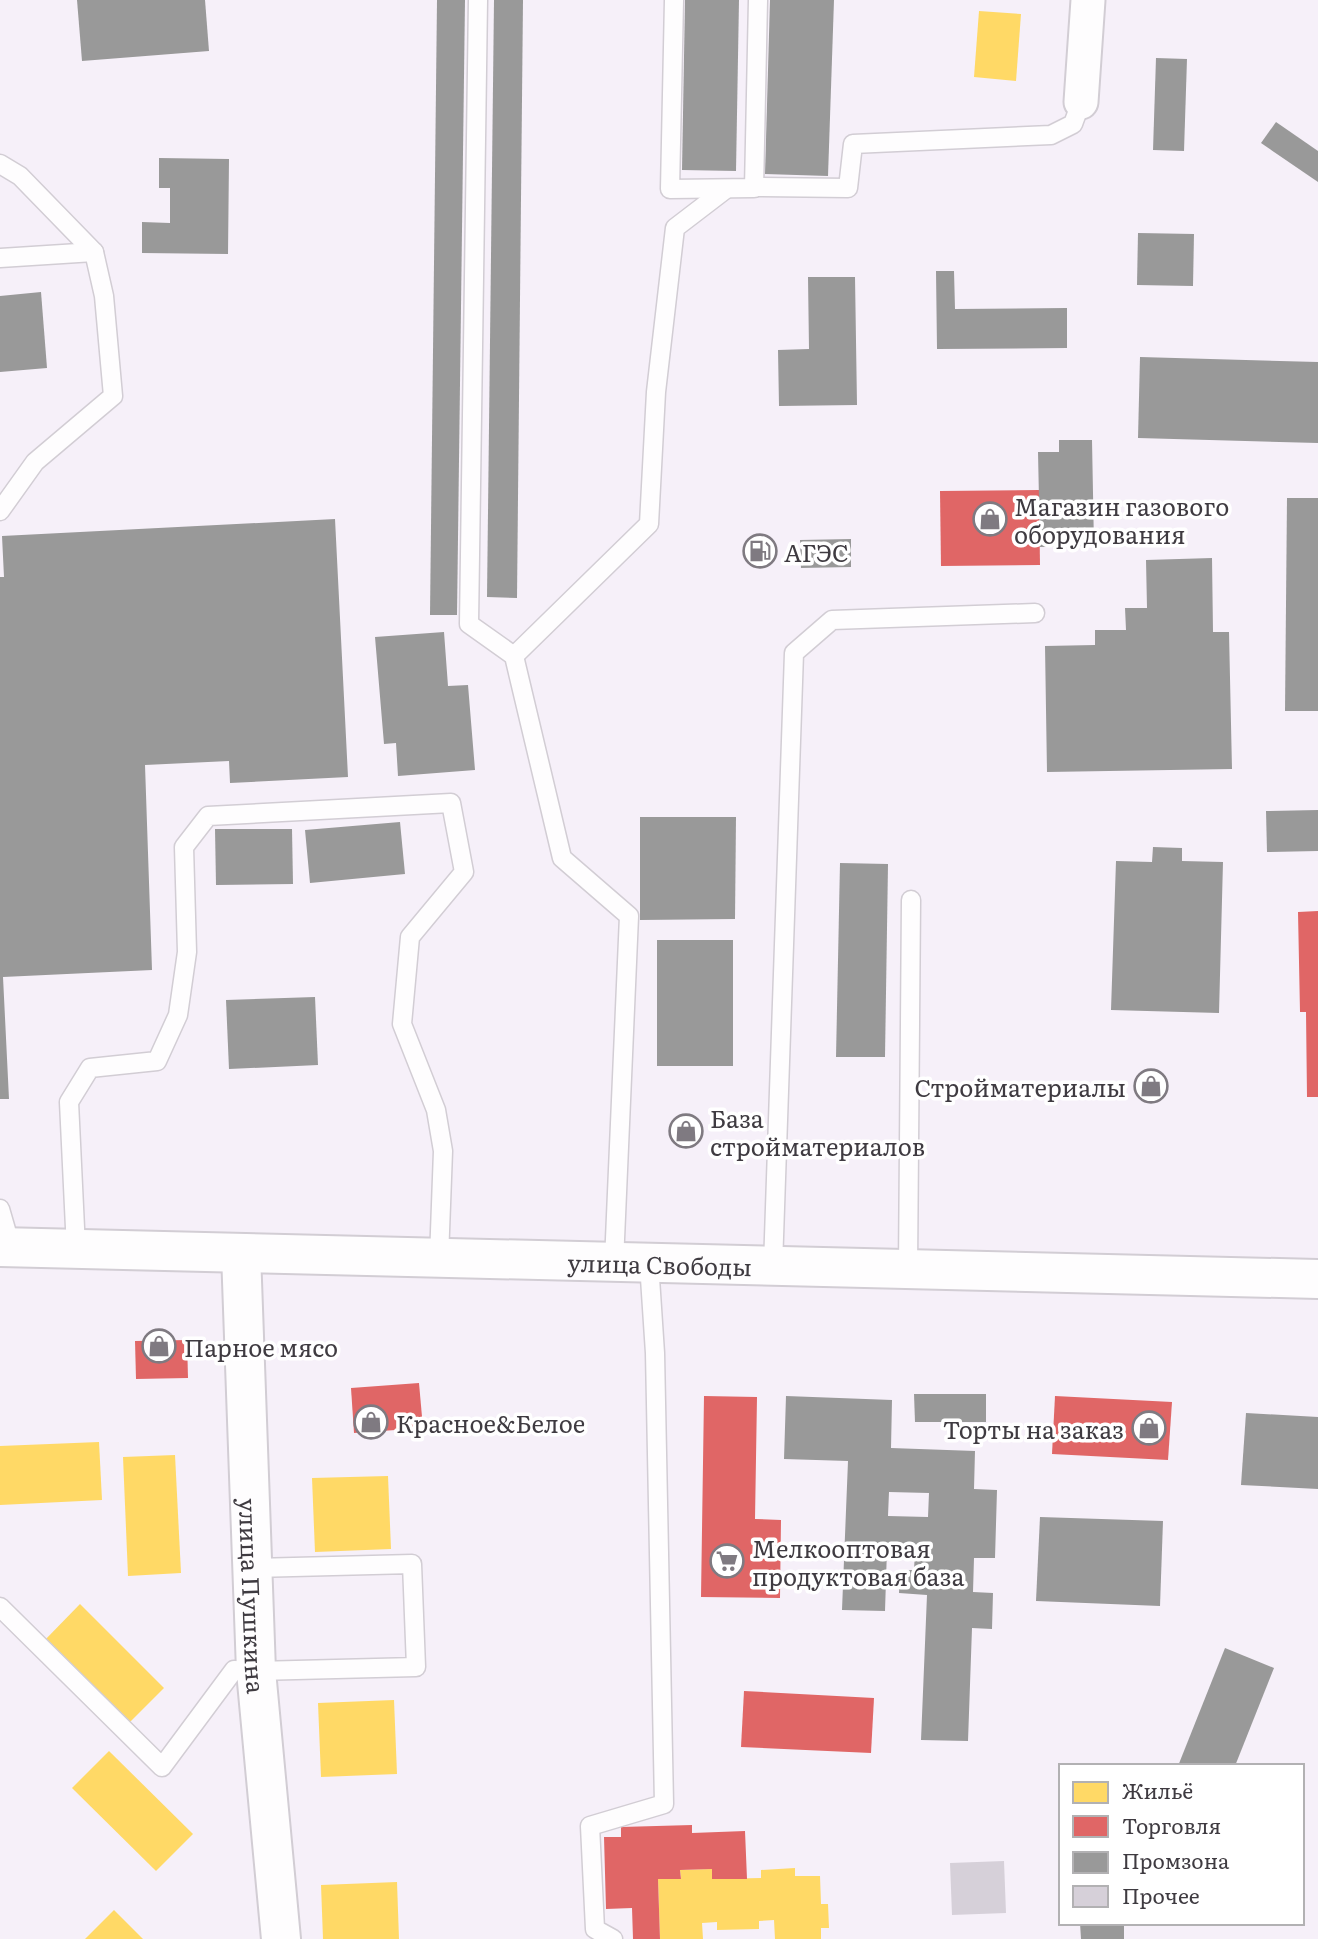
<svg xmlns="http://www.w3.org/2000/svg" width="1318" height="1939" font-family="Literata,serif">
<style>
.homes{fill:#ffd966}
.shops{fill:#e06666}
.industry{fill:#999;fill-rule:evenodd}
.building{fill:#d6d0d9}
.lines{fill:none;stroke-linecap:round;stroke-linejoin:round}
.lane-casing{stroke:#d2cdd4;stroke-width:21}
.street-casing{stroke:#d2cdd4;stroke-width:37}
.secondary-casing{stroke:#d2cdd4;stroke-width:42}
.lane{stroke:#fefdfe;stroke-width:18}
.street{stroke:#fefdfe;stroke-width:33}
.secondary{stroke:#fefdfe;stroke-width:38}
.labels{text-anchor:middle;dominant-baseline:central;stroke-width:7;stroke-linejoin:round;paint-order:stroke}
.poi-label{font-size:24px;fill:#3f3b41;stroke:#fff;text-anchor:start}
.street-label{font-size:24px;fill:#3f3b41;stroke:#fff}
</style>
<rect width="100%" height="100%" fill="#f6f0f9"/>
<!-- homes -->
<g class="homes">
<polygon points="979,11 1021,14 1016,81 974,77"/>
<polygon points="99,1442 102,1500 0,1505 0,1446"/>
<polygon points="175,1455 181,1573 128,1576 123,1457"/>
<polygon points="388,1476 391,1549 315,1552 312,1478"/>
<polygon points="80,1604 164,1688 127,1725 43,1642"/>
<polygon points="394,1700 397,1774 321,1777 318,1703"/>
<polygon points="109,1751 193,1834 156,1871 72,1788"/>
<polygon points="795,1868 795,1876 820,1876 821,1904 828,1904 829,1928 821,1928 821,1939 775,1939 774,1920 759,1921 759,1929 717,1930 717,1922 702,1923 703,1939 660,1939 658,1879 681,1879 680,1870 712,1869 712,1879 761,1878 761,1870"/>
<polygon points="397,1882 399,1939 323,1939 321,1885"/>
<polygon points="114,1910 143,1939 85,1939"/>
</g>
<!-- shops -->
<g class="shops">
<polygon points="1039,490 1040,565 941,566 940,491"/>
<polygon points="1318,911 1318,1097 1307,1097 1306,1012 1300,1012 1298,912"/>
<polygon points="187,1340 188,1378 136,1379 135,1341"/>
<polygon points="419,1383 423,1428 354,1433 351,1388"/>
<polygon points="704,1396 757,1397 755,1519 781,1520 780,1598 701,1597"/>
<polygon points="1055,1396 1172,1402 1168,1460 1052,1454"/>
<polygon points="744,1691 874,1698 871,1753 741,1747"/>
<polygon points="692,1825 692,1833 745,1831 747,1879 712,1879 712,1869 680,1870 681,1879 658,1879 660,1939 633,1939 632,1908 606,1909 604,1837 621,1837 621,1827"/>
</g>
<!-- industry -->
<g class="industry">
<polygon points="77,0 205,0 209,51 82,61"/>
<polygon points="437,0 465,0 457,615 430,615"/>
<polygon points="494,0 523,0 517,598 487,597"/>
<polygon points="685,0 739,0 736,171 682,170"/>
<polygon points="770,0 834,0 828,176 765,174"/>
<polygon points="1156,58 1187,59 1184,151 1153,150"/>
<polygon points="1276,122 1318,151 1318,182 1261,143"/>
<polygon points="159,158 229,159 228,254 142,253 142,222 170,223 170,188 159,188"/>
<polygon points="1138,233 1194,234 1193,286 1137,285"/>
<polygon points="936,271 954,271 955,309 1067,308 1067,348 937,349"/>
<polygon points="808,277 855,277 857,405 779,406 778,350 809,349"/>
<polygon points="41,292 47,368 0,372 0,296"/>
<polygon points="1140,357 1318,362 1318,443 1138,438"/>
<polygon points="1059,440 1092,440 1094,546 1040,547 1038,452 1059,452"/>
<polygon points="1287,498 1318,498 1318,711 1285,711"/>
<polygon points="335,519 348,777 230,783 229,761 145,765 152,970 3,977 9,1099 0,1099 0,577 4,577 2,536"/>
<polygon points="851,539 851,567 801,568 800,540"/>
<polygon points="1212,558 1213,632 1229,632 1232,769 1047,772 1045,646 1095,645 1095,630 1126,630 1125,608 1147,608 1146,560"/>
<polygon points="444,632 448,686 468,685 475,770 398,776 396,743 384,744 375,637"/>
<polygon points="1318,810 1318,851 1267,852 1266,811"/>
<polygon points="640,817 736,817 735,919 640,920"/>
<polygon points="400,822 405,874 310,883 305,830"/>
<polygon points="215,829 292,829 293,884 216,885"/>
<polygon points="1153,847 1182,848 1182,861 1223,862 1219,1013 1111,1010 1116,861 1152,862"/>
<polygon points="840,863 888,864 885,1057 836,1057"/>
<rect x="657" y="940" width="76" height="126"/>
<polygon points="315,997 318,1065 229,1069 226,1000"/>
<polygon points="914,1394 986,1394 986,1422 915,1422"/>
<path d="M786 1396 892 1400 891 1448 975 1451 974 1489 997 1490 995 1558H974L973 1592 993 1593 992 1629 972 1628 968 1741 921 1740 927 1595 899 1593 900 1570H914L915 1551 887 1549 885 1611 842 1610 848 1461 784 1459ZM889 1492 929 1493 928 1517 888 1516Z"/>
<polygon points="1246,1413 1318,1417 1318,1489 1241,1485"/>
<polygon points="1040,1517 1163,1521 1160,1606 1036,1601"/>
<polygon points="1225,1648 1274,1668 1235,1766 1178,1766"/>
<polygon points="1080,1923 1124,1923 1124,1939 1081,1939"/>
</g>
<!-- building -->
<polygon class="building" points="1004,1861 1006,1913 952,1915 950,1863"/>
<g class="lines">
<defs>
<g id="lane">
<polyline points="478,0 469,624 514,656 562,858 629,916 614,1262"/>
<polyline points="674,0 670,189 754,188 758,0"/>
<polyline points="0,164 20,176 94,252 104,296 113,396 35,462 0,511"/>
<polyline points="754,187 848,188 853,144 1051,135 1073,124 1081,102"/>
<polyline points="0,258 94,252"/>
<polyline points="514,656 649,524 656,392 675,228 726,189"/>
<polyline points="0,1209 11,1247"/>
<polyline points="76,1249 69,1102 90,1068 157,1061 178,1015 187,952 184,847 208,816 451,803 464,872 410,937 402,1024 436,1110 443,1151 439,1258"/>
<polyline points="773,1266 794,653 832,620 1035,613"/>
<polyline points="908,1269 911,900"/>
<polyline points="0,1607 162,1767 234,1670 256,1671 416,1667 412,1564 252,1568"/>
<polyline points="613,1939 595,1929 590,1826 664,1804 655,1353 649,1263"/>
</g>
<polyline id="street" points="1081,102 1088,0"/>
<g id="secondary">
<path id="s1" d="M0 1247 1318 1279"/>
<path id="s2" d="M241 1253 256 1671 281 1939"/>
</g>
</defs>
<!-- lane casing -->
<use href="#lane" class="lane-casing"/>
<!-- street casing -->
<use href="#street" class="street-casing"/>
<!-- secondary casing -->
<use href="#secondary" class="secondary-casing"/>
<!-- lane -->
<use href="#lane" class="lane"/>
<!-- street -->
<use href="#street" class="street"/>
<!-- secondary -->
<use href="#secondary" class="secondary"/>
</g>
<!-- icons -->
<defs>
<symbol id="shop-ring" viewBox="-11 -11 22 22"><circle r="9.5" fill="#fff" stroke="#7f7a81" stroke-width="1.5"/><path d="M-5-2.5h2.3a2.7 3.5 0 0 1 5.4 0H5L5.5 6h-11ZM-1.5-2.5h3a1.5 2.3 0 0 0-3 0Z" fill="#7f7a81"/></symbol>
<symbol id="fuel-ring" viewBox="-11 -11 22 22"><circle r="9.5" fill="#fff" stroke="#7f7a81" stroke-width="1.5"/><path d="M-5.5-6h7V0h2V4h1.3V-2.5L3-4.5l.8-.8L6-3V5H2.5V1h-1V6h-7ZM-4.2-4.7v3.2H.2V-4.7Z" fill="#7f7a81"/></symbol>
<symbol id="supermarket-ring" viewBox="-11 -11 22 22"><circle r="9.5" fill="#fff" stroke="#7f7a81" stroke-width="1.5"/><path d="M-6-5.5h2.5l.6 2H6L4.5 2H-2.5L-4.4-4H-6ZM-1.5 3.2a1.3 1.3 0 1 0 .1 0ZM3 3.2a1.3 1.3 0 1 0 .1 0Z" fill="#7f7a81"/></symbol>
</defs>
<g fill-rule="evenodd">
<use href="#shop-ring" x="971" y="500" width="38" height="38"/>
<use href="#fuel-ring" x="741" y="532" width="38" height="38"/>
<use href="#shop-ring" x="1132" y="1067" width="38" height="38"/>
<use href="#shop-ring" x="667" y="1112" width="38" height="38"/>
<use href="#shop-ring" x="140" y="1327" width="38" height="38"/>
<use href="#shop-ring" x="352" y="1403" width="38" height="38"/>
<use href="#shop-ring" x="1130" y="1409" width="38" height="38"/>
<use href="#supermarket-ring" x="708" y="1542" width="38" height="38"/>
</g>
<g class="labels">
<!-- poi labels -->
<g class="poi-label">
<text x="1014" y="505">Магазин газового<tspan x="1014" dy="28">оборудования</tspan></text>
<text x="784" y="551">АГЭС</text>
<text x="1126" y="1086" text-anchor="end">Стройматериалы</text>
<text x="710" y="1117">База<tspan x="710" dy="28">стройматериалов</tspan></text>
<text x="184" y="1346">Парное мясо</text>
<text x="396" y="1422">Красное&amp;Белое</text>
<text x="1124" y="1428" text-anchor="end">Торты на заказ</text>
<text x="752" y="1547">Мелкооптовая<tspan x="752" dy="28">продуктовая база</tspan></text>
</g>
<!-- street labels -->
<g class="street-label">
<text stroke="none"><textPath href="#s1" startOffset="660">улица Свободы</textPath></text>
<text stroke="none"><textPath href="#s2" startOffset="343">улица Пушкина</textPath></text>
</g>
</g>
<!-- legend -->
<rect x="1059" y="1764" width="245" height="161" fill="#ffffff" stroke="#b2b1b3" stroke-width="2"/>
<rect x="1073" y="1782" width="35" height="21" fill="#ffd966" stroke="#b2b1b3" stroke-width="2"/>
<text x="1122" y="1799" font-size="21" fill="#3f3b41">Жильё</text>
<rect x="1073" y="1816" width="35" height="21" fill="#e06666" stroke="#b2b1b3" stroke-width="2"/>
<text x="1122" y="1834" font-size="21" fill="#3f3b41">Торговля</text>
<rect x="1073" y="1852" width="35" height="21" fill="#999999" stroke="#b2b1b3" stroke-width="2"/>
<text x="1122" y="1869" font-size="21" fill="#3f3b41">Промзона</text>
<rect x="1073" y="1886" width="35" height="21" fill="#d6d0d9" stroke="#b2b1b3" stroke-width="2"/>
<text x="1122" y="1904" font-size="21" fill="#3f3b41">Прочее</text>
</svg>
